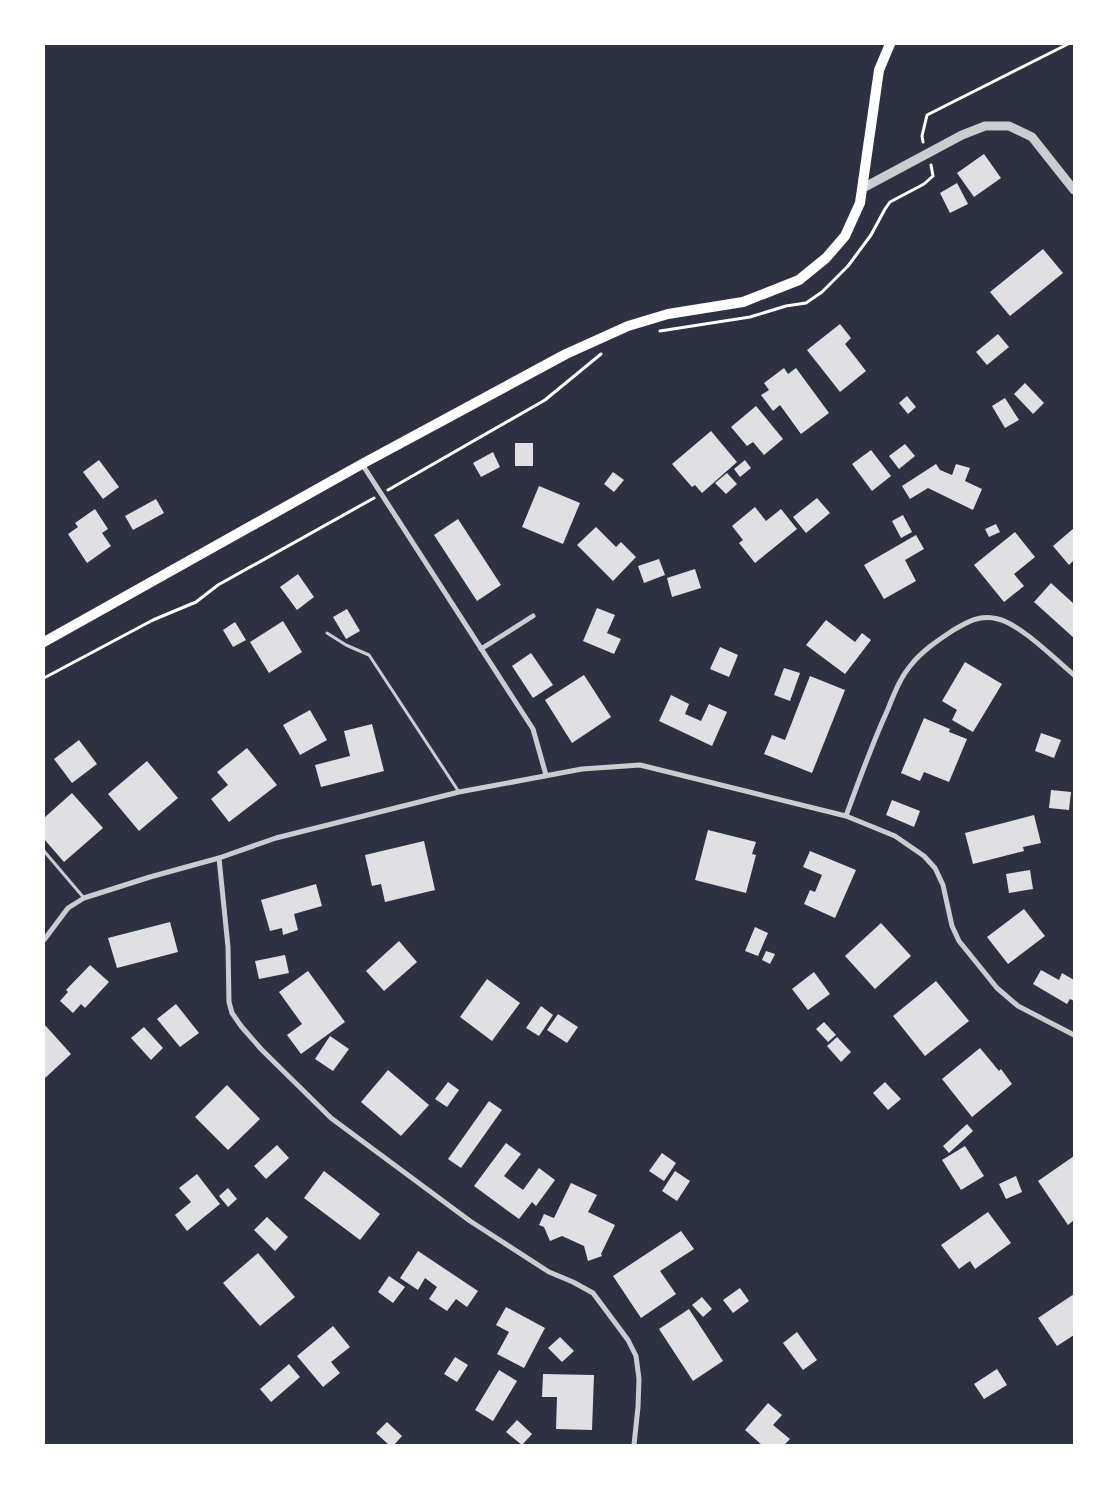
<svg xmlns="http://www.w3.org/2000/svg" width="1118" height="1489" font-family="Jost,sans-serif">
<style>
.building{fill:#e0e0e3}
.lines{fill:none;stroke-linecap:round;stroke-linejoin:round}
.path{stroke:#fff;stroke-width:3}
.service{stroke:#caccd0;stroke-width:3}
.minor{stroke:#caccd0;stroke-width:5}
.tertiary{stroke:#caccd0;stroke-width:9}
.primary{stroke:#fff;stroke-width:10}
</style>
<rect width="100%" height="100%" fill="#2d3142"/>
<!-- building -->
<g class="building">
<polygon points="984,154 1001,178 974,197 957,173"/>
<polygon points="957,183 968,204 950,213 940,193"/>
<polygon points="1043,249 1063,273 1010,316 990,292"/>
<polygon points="840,324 851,338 845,344 866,371 840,392 807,350"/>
<polygon points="998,334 1009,347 987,365 976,352"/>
<polygon points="784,368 788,374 796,368 829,413 801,434 780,405 773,411 761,395 769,390 764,383"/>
<polygon points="1025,383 1044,403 1033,414 1014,394"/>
<polygon points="907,396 916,407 908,414 899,403"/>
<polygon points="1005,398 1019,420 1005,428 992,406"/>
<polygon points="756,406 783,439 764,455 753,442 747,446 731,427"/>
<polygon points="711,431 737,462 702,493 695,485 692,487 672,464"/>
<rect x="515" y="443" width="18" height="23"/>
<polygon points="905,444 915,456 899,469 889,456"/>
<polygon points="871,450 891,476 872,491 852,464"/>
<polygon points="493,452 500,467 481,477 473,463"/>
<polygon points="99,460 119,487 103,499 83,472"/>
<polygon points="745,460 751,468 740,477 734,469"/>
<polygon points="936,464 940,470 952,475 956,464 970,468 965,481 982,489 973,510 928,488 910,499 902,486"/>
<polygon points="613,472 624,480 614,492 604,484"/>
<polygon points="727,473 737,484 726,494 715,483"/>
<polygon points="539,486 580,503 563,544 522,527"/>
<polygon points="817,498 830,513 806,533 793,517"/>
<polygon points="156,499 164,513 133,530 125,516"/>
<polygon points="755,507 766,521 781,509 797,529 755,563 739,543 743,540 732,526"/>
<polygon points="95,509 108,529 102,533 111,546 87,563 68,534 78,527 75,523"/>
<polygon points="903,515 912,532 901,538 892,521"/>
<polygon points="458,519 501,585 477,601 434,535"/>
<polygon points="996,524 1000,532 989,537 985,529"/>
<polygon points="596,527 616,547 621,542 636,557 613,581 577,545"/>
<polygon points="1074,528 1074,560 1069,565 1053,546"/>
<polygon points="1015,532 1035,557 1014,574 1024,586 1004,602 974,565"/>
<polygon points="916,535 924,549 905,560 916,581 884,599 864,565"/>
<polygon points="659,559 665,575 644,583 638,566"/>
<polygon points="695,569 701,588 672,597 667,578"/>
<polygon points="298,574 314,597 297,610 280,587"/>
<polygon points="1051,583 1074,604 1074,638 1034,602"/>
<polygon points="597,608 615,615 607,633 621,639 614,654 583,641"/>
<polygon points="347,609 360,631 346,639 333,617"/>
<polygon points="826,620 855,642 862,633 871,640 845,674 806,645"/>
<polygon points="283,621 302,652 269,673 250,642"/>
<polygon points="235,622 246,640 233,647 223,630"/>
<polygon points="720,647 738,655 729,677 710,669"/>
<polygon points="531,653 553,685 533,698 512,666"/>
<polygon points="965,662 1002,684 973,732 952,720 957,710 942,701"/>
<polygon points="784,668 800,673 790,701 774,695"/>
<polygon points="584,675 611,717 572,743 545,700"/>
<polygon points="810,676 845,690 812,773 764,754 772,735 785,740"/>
<polygon points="671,695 689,704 685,714 701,721 709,704 727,712 712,746 659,721"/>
<polygon points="310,710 327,740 300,755 283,725"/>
<polygon points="924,718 950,729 949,732 967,739 949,782 924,772 920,781 901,773"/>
<polygon points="372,724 384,771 321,787 315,765 350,756 344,731"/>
<polygon points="1041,733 1061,740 1054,758 1035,751"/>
<polygon points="79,740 97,764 72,783 54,759"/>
<polygon points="247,748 277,785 229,822 211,799 228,785 217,772"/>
<polygon points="147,761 178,798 139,831 108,794"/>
<polygon points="1051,790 1071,792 1069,810 1049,808"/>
<polygon points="72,793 103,828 64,862 44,839 44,818"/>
<polygon points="892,800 920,811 914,827 886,815"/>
<polygon points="1034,815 1041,843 1023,847 1024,851 973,864 965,833"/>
<polygon points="708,830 756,842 752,854 756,855 746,893 695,880"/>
<polygon points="424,841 435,890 385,902 381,884 372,886 365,855"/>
<polygon points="810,851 856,870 835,918 804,904 810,890 815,892 822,875 803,867"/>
<polygon points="1030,870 1033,889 1009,893 1006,874"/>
<polygon points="316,884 322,906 294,914 298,930 283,935 282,928 270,931 261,900"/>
<polygon points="1024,909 1045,936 1008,964 987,937"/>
<polygon points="170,922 178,952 117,968 108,938"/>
<polygon points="881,923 911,956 875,989 845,956"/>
<polygon points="755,927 768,933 758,956 745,951"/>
<polygon points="399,941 417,962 384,991 366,971"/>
<polygon points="766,951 775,954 770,964 762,960"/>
<polygon points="285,955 289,973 259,979 255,961"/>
<polygon points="90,965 109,982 85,1008 81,1004 73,1013 60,1001 68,992 66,990"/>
<polygon points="1041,970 1059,980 1062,973 1074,980 1074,1001 1070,999 1067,1004 1033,984"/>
<polygon points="308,971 345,1022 301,1054 287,1035 302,1024 279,992"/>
<polygon points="814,972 830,994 808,1010 792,989"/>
<polygon points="487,979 520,1003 492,1041 460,1017"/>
<polygon points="936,981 969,1021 925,1056 893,1016"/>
<polygon points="176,1004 199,1033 180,1047 157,1019"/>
<polygon points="541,1006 553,1015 539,1036 526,1028"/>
<polygon points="558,1014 578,1027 567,1043 547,1030"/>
<polygon points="824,1022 836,1035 828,1042 816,1029"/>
<polygon points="44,1024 71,1054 44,1079"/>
<polygon points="144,1027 163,1048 151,1060 131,1038"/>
<polygon points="330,1036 349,1049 333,1071 315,1059"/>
<polygon points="837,1037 851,1052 841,1062 827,1046"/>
<polygon points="980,1048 999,1071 1001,1069 1012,1084 972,1117 942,1079"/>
<polygon points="388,1070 429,1105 401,1136 361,1102"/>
<polygon points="448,1082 459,1090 447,1107 435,1099"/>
<polygon points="885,1082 901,1099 888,1110 873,1093"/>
<polygon points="227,1085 260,1119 228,1150 195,1117"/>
<polygon points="489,1101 502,1110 461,1168 448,1159"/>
<polygon points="967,1124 973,1131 949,1153 943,1146"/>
<polygon points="506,1143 521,1154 504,1176 523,1190 539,1168 555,1180 536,1206 532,1202 519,1219 474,1186"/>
<polygon points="277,1145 289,1158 266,1179 254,1166"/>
<polygon points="965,1146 984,1176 961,1190 942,1160"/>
<polygon points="662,1153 676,1163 664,1181 649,1171"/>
<polygon points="1074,1156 1074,1220 1068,1225 1038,1181"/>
<polygon points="324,1171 380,1214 360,1240 304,1198"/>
<polygon points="675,1171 690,1181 677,1201 662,1191"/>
<polygon points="197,1174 220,1204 187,1231 175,1215 191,1202 179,1188"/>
<polygon points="1016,1176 1022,1192 1006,1199 999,1184"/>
<polygon points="571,1183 597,1195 588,1212 615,1225 601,1254 602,1256 588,1261 584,1246 562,1236 550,1241 544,1227 539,1225 544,1214 554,1218"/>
<polygon points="228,1188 237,1199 228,1207 219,1196"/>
<polygon points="988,1212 1011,1243 975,1269 970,1261 959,1269 941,1245"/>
<polygon points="267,1217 288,1237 275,1251 254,1230"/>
<polygon points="681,1231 694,1249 660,1271 676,1294 641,1318 613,1276"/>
<polygon points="418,1251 478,1291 467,1307 456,1299 447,1311 429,1299 437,1287 425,1278 418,1290 400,1278"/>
<polygon points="258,1253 295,1297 260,1326 223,1283"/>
<polygon points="389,1276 405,1287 393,1303 378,1292"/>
<polygon points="740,1288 749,1301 733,1313 723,1300"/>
<polygon points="1074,1294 1074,1335 1057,1346 1038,1318"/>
<polygon points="702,1297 712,1309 703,1317 692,1305"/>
<polygon points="506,1307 545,1328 524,1368 497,1354 509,1332 496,1325"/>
<polygon points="689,1309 723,1361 693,1381 659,1329"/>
<polygon points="333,1326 350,1347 331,1362 340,1373 323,1387 297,1356"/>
<polygon points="797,1332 817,1360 803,1370 783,1343"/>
<polygon points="560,1337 574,1351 562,1362 548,1348"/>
<polygon points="455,1357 468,1365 457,1382 444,1374"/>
<polygon points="289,1364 300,1377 271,1402 260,1389"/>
<polygon points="997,1369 1007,1385 984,1399 974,1384"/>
<polygon points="499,1370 517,1381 493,1421 475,1410"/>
<polygon points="543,1374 594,1375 592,1430 556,1429 557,1397 542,1397"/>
<polygon points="768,1403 782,1415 773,1425 790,1439 784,1445 762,1445 745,1430"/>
<polygon points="517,1420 532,1434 522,1445 506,1432"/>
<polygon points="387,1422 402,1436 394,1445 389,1445 376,1433"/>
</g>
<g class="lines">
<!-- path -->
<g class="path">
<polyline points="923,142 922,136 927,115 1068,44"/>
<polyline points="660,331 750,317 786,306 806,303 822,292 848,266 871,235 885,209 890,202 924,184 933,176 931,165"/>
<polyline points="388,490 545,400 601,354"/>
<polyline points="44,678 153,620 196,602 218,585 374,498"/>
</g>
<!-- service -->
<g class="service">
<polyline points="327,633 346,645 369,655 459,792"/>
<polyline points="44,851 84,898"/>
</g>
<!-- minor -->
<g class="minor">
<polyline points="362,464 533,729 546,775"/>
<polyline points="481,649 533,616"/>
<path d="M846 816C859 780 872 744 888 709 894 694 900 678 911 665 922 651 937 641 952 631 967 622 980 614 998 619 1020 624 1055 659 1074 675"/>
<polyline points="219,858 228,947 229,1002 232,1013 241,1026 261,1049 331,1118 470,1221 549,1272 573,1282 593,1293 628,1340 636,1356 639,1379 638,1407 634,1445"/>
<polyline points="44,940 68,908 84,898 150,877 219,858 276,838 459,792 582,769 640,765 846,816 895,836 924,856 935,868 943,885 952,926 959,941 997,988 1018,1006 1074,1035"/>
</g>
<!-- tertiary -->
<polyline class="tertiary" points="863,188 962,135 985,126 1009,126 1032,137 1074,190"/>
<!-- primary -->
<polyline class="primary" points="44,642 362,464 566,354 628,326 668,314 743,302 799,280 826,258 845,236 860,203 879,70 890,44"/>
</g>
<!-- border -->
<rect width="1118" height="1489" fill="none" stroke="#ffffff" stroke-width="90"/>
</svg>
